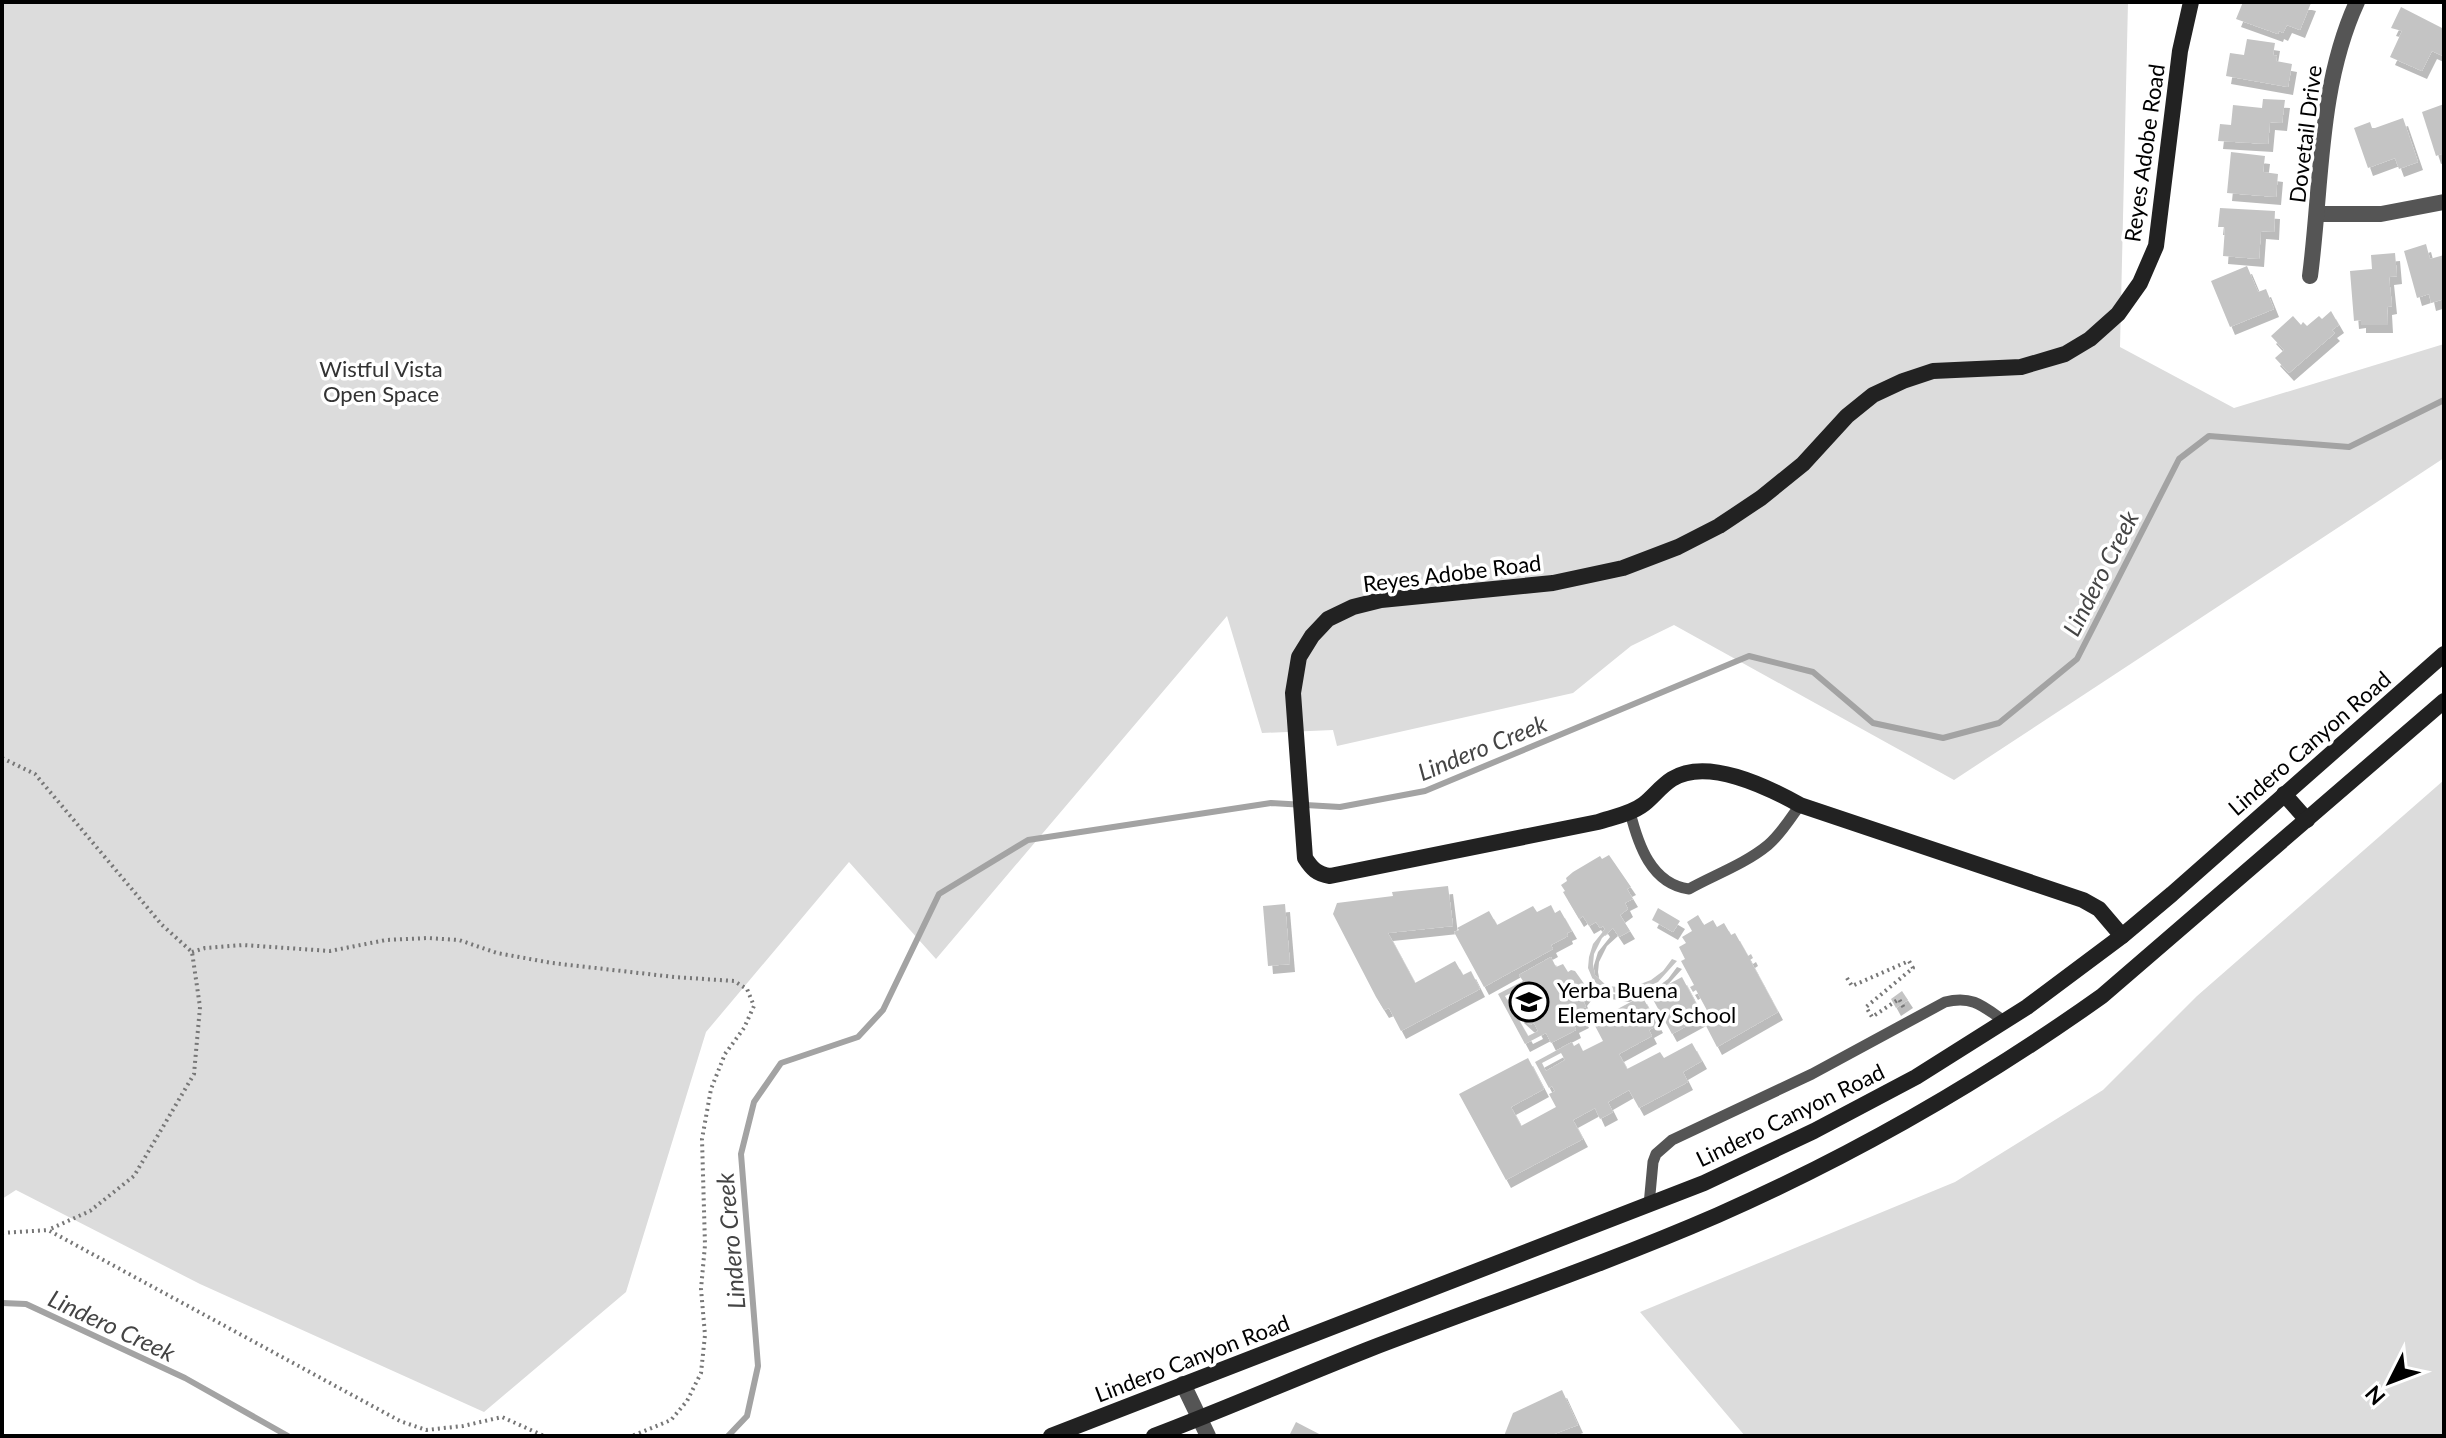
<svg xmlns="http://www.w3.org/2000/svg" width="2446" height="1438" font-family="Lato,sans-serif">
<style>
.green{fill:#dcdcdc}
.lines{fill:none;stroke-linecap:round;stroke-linejoin:round}
.stream{stroke:#a3a3a3;stroke-width:6}
.building{fill:#c4c4c4;fill-rule:evenodd;filter:url(#shadow)}
.path{stroke:#777;stroke-width:4;stroke-dasharray:2 4;stroke-linecap:butt}
.lane{stroke:#555;stroke-width:11}
.street{stroke:#555;stroke-width:16}
.secondary{stroke:#222;stroke-width:16}
.labels{text-anchor:middle;dominant-baseline:central;stroke-width:7;stroke-linejoin:round;paint-order:stroke}
.street-label{font-size:22px;fill:#000;stroke:#fff}
.park-label{font-size:22px;fill:#333;stroke:#fff}
.poi-label{font-size:22px;fill:#000;stroke:#fff;text-anchor:start}
.water-label{font-size:24px;font-style:italic;fill:#444;stroke:#fff}
</style>
<defs>
<filter id="shadow"><feDropShadow dx="5" dy="8" stdDeviation="0" flood-color="#0004"/></filter>
</defs>
<rect width="100%" height="100%" fill="#fff"/>
<!-- green -->
<g class="green">
<polygon points="2,2 2128,2 2120,347 2234,408 2444,344 2444,458 1954,780 1674,625 1631,646 1573,693 1337,746 1333,730 1262,733 1227,616 936,959 849,862 706,1032 626,1292 484,1412 200,1284 16,1190 2,1199"/>
<polygon points="2444,780 2444,1436 1745,1436 1640,1312 1955,1182 2103,1090 2197,996"/>
</g>
<g class="lines">
<!-- stream -->
<g class="stream">
<polyline points="2,1303 26,1304 185,1378 288,1436"/>
<polyline points="728,1436 747,1416 758,1366 741,1154 754,1102 781,1063 858,1037 883,1010 939,894 1028,840 1271,803 1340,807 1425,791 1749,656 1813,672 1873,723 1943,738 1999,723 2077,659 2179,459 2209,436 2349,447 2444,400"/>
</g>
</g>
<!-- building -->
<g class="building">
<polygon points="2243,2 2307,2 2311,3 2300,30 2287,25 2283,33 2279,31 2278,34 2236,19"/>
<polygon points="2401,7 2444,29 2443,56 2432,51 2422,71 2390,57 2402,31 2391,28"/>
<polygon points="2247,39 2275,43 2273,55 2277,56 2276,61 2292,64 2288,87 2226,76 2230,53 2244,55"/>
<polygon points="2263,99 2285,100 2282,123 2270,122 2268,144 2218,141 2220,124 2231,125 2233,105 2262,108"/>
<polygon points="2444,104 2444,153 2436,156 2422,112"/>
<polygon points="2403,118 2418,162 2399,169 2395,158 2368,168 2354,128 2370,122 2372,128 2375,128"/>
<polygon points="2231,152 2265,156 2263,172 2278,174 2276,197 2227,193"/>
<polygon points="2220,208 2275,211 2274,232 2261,231 2259,259 2223,256 2225,227 2218,227"/>
<polygon points="2426,244 2430,259 2444,255 2444,299 2431,303 2429,294 2417,298 2404,251"/>
<polygon points="2395,253 2397,276 2389,277 2392,306 2387,307 2388,325 2361,325 2361,320 2354,321 2350,271 2372,269 2371,255"/>
<polygon points="2247,266 2258,292 2266,289 2274,309 2230,327 2211,281"/>
<polygon points="2331,311 2339,325 2332,330 2335,333 2289,373 2275,358 2284,350 2271,336 2293,316 2301,325 2303,322 2307,326 2319,316 2322,319"/>
<polygon points="1609,855 1631,887 1627,889 1633,899 1625,903 1628,909 1620,915 1630,931 1619,937 1613,928 1602,938 1594,954 1593,964 1595,975 1607,986 1630,988 1651,980 1663,971 1672,959 1677,961 1658,982 1636,992 1624,994 1606,991 1593,980 1588,968 1589,957 1593,944 1605,929 1603,926 1600,928 1596,922 1589,926 1583,916 1579,919 1563,892 1565,891 1561,885 1567,881 1566,878 1573,872 1600,856 1602,859"/>
<polygon points="1448,886 1453,926 1388,933 1415,983 1455,961 1463,975 1471,971 1480,989 1401,1031 1389,1008 1384,1010 1376,997 1333,914 1337,903 1393,896 1392,892"/>
<polygon points="1285,904 1290,964 1268,966 1263,906"/>
<polygon points="1551,905 1555,913 1560,910 1572,931 1567,933 1568,936 1551,945 1553,949 1484,987 1454,932 1459,930 1457,928 1489,911 1497,925 1533,906 1537,912"/>
<polygon points="1658,908 1680,921 1673,932 1652,920"/>
<polygon points="1698,915 1704,925 1713,920 1717,927 1724,923 1731,935 1735,933 1748,956 1751,954 1753,958 1750,960 1778,1012 1717,1047 1704,1022 1714,1017 1710,1016 1696,990 1693,992 1690,987 1694,985 1681,961 1685,959 1679,947 1686,943 1682,937 1692,931 1687,922"/>
<path d="M1551 957 1556 967 1563 964 1568 972 1571 970 1575 971 1585 985 1586 993 1582 998 1586 1007 1579 1010 1584 1020 1574 1025 1576 1030 1551 1043 1546 1033 1525 1044 1498 994 1523 981 1519 975ZM1517 990 1521 997 1516 1000 1519 1015 1530 1025 1534 1023 1538 1031 1528 1036 1505 996Z"/>
<polygon points="1682,977 1703,1017 1672,1034 1650,994"/>
<polygon points="1902,991 1908,1000 1896,1008 1891,999"/>
<path d="M1642 996 1658 1025 1649 1030 1652 1036 1619 1054 1627 1069 1660 1052 1664 1058 1692 1043 1702 1061 1683 1072 1688 1082 1639 1108 1629 1090 1608 1102 1613 1112 1600 1119 1595 1108 1573 1120 1583 1139 1506 1180 1459 1094 1528 1058 1544 1089 1511 1107 1521 1126 1556 1107 1549 1094 1555 1091 1552 1086 1549 1088 1535 1062 1572 1042 1574 1046 1579 1043 1583 1051 1603 1041 1593 1022ZM1561 1053 1565 1060 1546 1071 1542 1063Z"/>
<polygon points="1562,1390 1578,1425 1549,1436 1504,1436 1513,1413"/>
<polygon points="1296,1422 1323,1436 1289,1436"/>
</g>
<g class="lines">
<!-- path -->
<g class="path">
<polyline points="2,758 35,774 162,925 192,952 200,1007 194,1074 134,1176 90,1211 48,1230"/>
<polyline points="192,952 205,948 243,945 330,951 386,940 428,938 459,940 497,953 552,963 674,977 734,981 747,989 754,1006 744,1028 725,1054 711,1089 702,1139 705,1245 701,1289 705,1335 701,1373 687,1401 671,1420 632,1436"/>
<polyline points="1847,978 1852,986 1909,961 1913,968 1866,1007 1872,1017 1899,999 1904,1008"/>
<polyline points="2,1233 48,1230 400,1421 426,1430 463,1426 502,1417 544,1436"/>
</g>
<!-- lane -->
<g class="lane">
<path d="M1630 812C1638 844 1651 884 1689 889 1714 875 1745 864 1768 845 1781 834 1790 819 1800 805"/>
<path d="M1649 1205 1653 1162 1656 1154 1672 1140 1812 1074 1945 1002C1972 995 1983 1006 2004 1021"/>
</g>
<!-- street -->
<g class="street">
<polyline points="2317,214 2381,214 2444,202"/>
<path d="M2310 276C2322 184 2318 87 2357 2"/>
<polyline points="1183,1384 1208,1436"/>
</g>
<!-- secondary -->
<g class="secondary">
<polyline points="2284,794 2307,820"/>
<path d="M2122 936 2099 909 2083 900 1800 805C1768 787 1707 757 1672 779 1661 786 1654 796 1644 804 1631 814 1613 817 1598 822L1330 876C1317 874 1312 869 1305 858L1293 693 1299 657 1312 636 1328 619 1353 607 1381 600 1553 583 1623 568 1678 547 1719 526 1761 498 1803 464 1847 416 1873 395 1903 381 1933 371 2021 367 2065 354 2090 339 2118 314 2140 283 2156 246 2180 51 2191 2"/>
<polyline points="1051,1436 1704,1183 1814,1131 1916,1077 2027,1007 2122,936 2172,894 2444,654"/>
<path d="M1154 1436C1225 1409 1296 1378 1367 1350 1484 1305 1603 1265 1718 1215 1854 1155 1981 1082 2102 996L2444 701"/>
</g>
</g>
<!-- icons -->
<defs>
<symbol id="school-ring" viewBox="-11 -11 22 22"><circle r="9.5" fill="#fff" stroke="#000" stroke-width="1.5"/><path d="M0-5L7-2L0 1L-7-2ZM-4 1L0 2.5L4 1V4Q0 6-4 4Z" fill="#000"/></symbol>
</defs>
<g fill-rule="evenodd">
<use href="#school-ring" x="1507" y="980" width="44" height="44"/>
</g>
<g class="labels">
<!-- street labels -->
<g class="street-label">
<text transform="translate(2305 134) rotate(-83)">Dovetail Drive</text>
<text transform="translate(2144 153) rotate(-82)">Reyes Adobe Road</text>
<text transform="translate(1452 573) rotate(-7)">Reyes Adobe Road</text>
<text transform="translate(2309 743) rotate(-41)">Lindero Canyon Road</text>
<text transform="translate(1790 1115) rotate(-26)">Lindero Canyon Road</text>
<text transform="translate(1192 1358) rotate(-21)">Lindero Canyon Road</text>
</g>
<!-- park labels -->
<g class="park-label">
<text x="381" y="368">Wistful Vista<tspan x="381" dy="25">Open Space</tspan></text>
</g>
<!-- poi labels -->
<g class="poi-label">
<text x="1557" y="989">Yerba Buena<tspan x="1557" dy="25">Elementary School</tspan></text>
</g>
<!-- water labels -->
<g class="water-label">
<text transform="translate(2100 573) rotate(-63)">Lindero Creek</text>
<text transform="translate(1482 747) rotate(-22)">Lindero Creek</text>
<text transform="translate(730 1241) rotate(-95)">Lindero Creek</text>
<text transform="translate(112 1325) rotate(25)">Lindero Creek</text>
</g>
</g>
<!-- border -->
<rect width="2446" height="1438" fill="none" stroke="#000000" stroke-width="8"/>
<!-- north arrow -->
<g transform="translate(2390 1382) rotate(228)" stroke="#ffffff" stroke-width="6" paint-order="stroke">
<path d="M0-6L14 30L0 20L-14 30Z" fill="#000000"/>
<text y="-12" font-size="22" font-weight="bold" text-anchor="middle" fill="#000000">N</text>
</g>
</svg>
